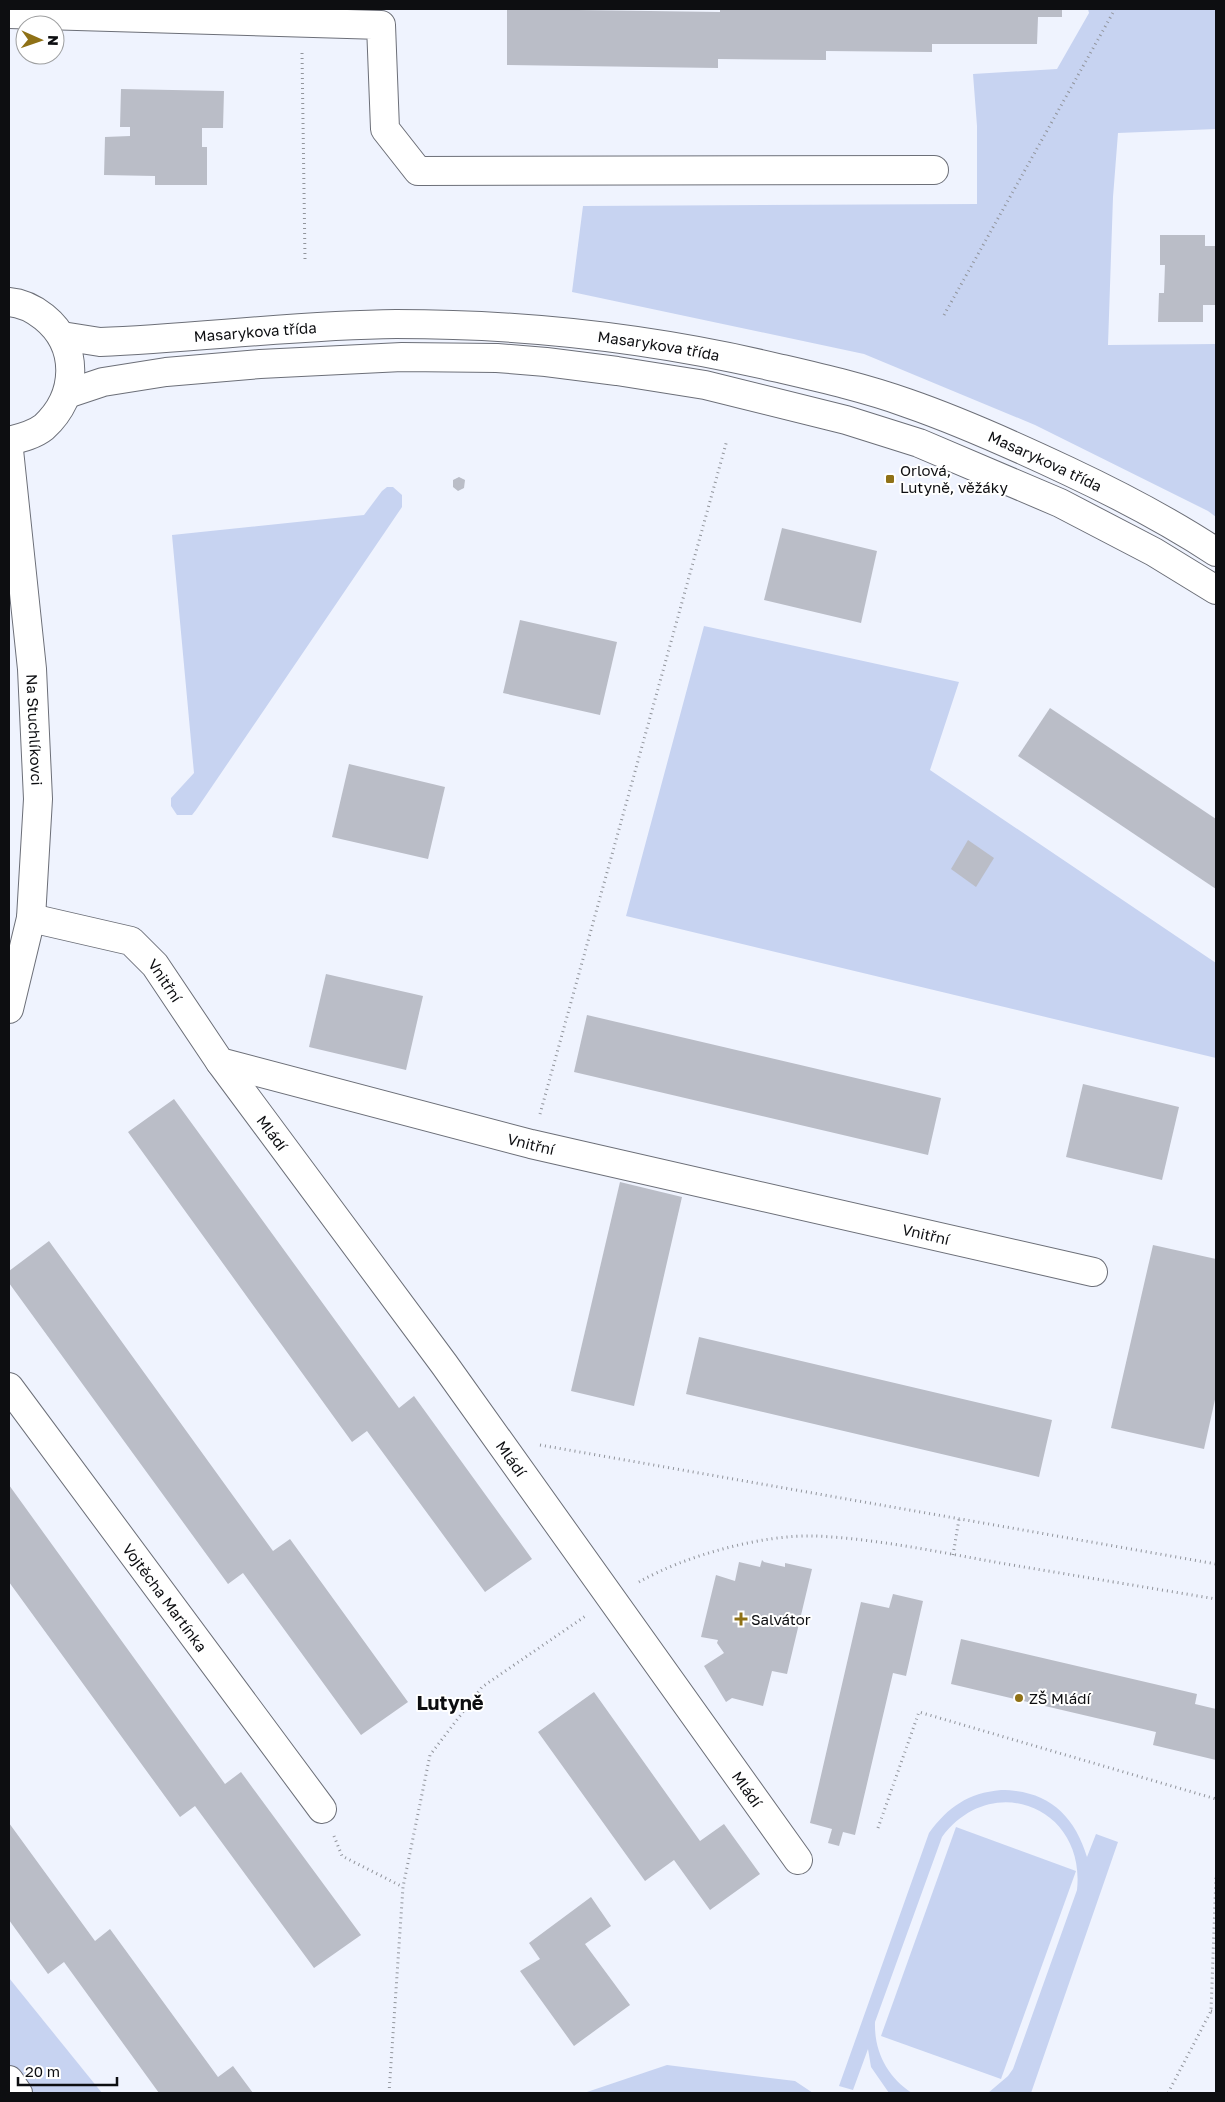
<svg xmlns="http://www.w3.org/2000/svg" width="1225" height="2102" font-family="'Golos Text',sans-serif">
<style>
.green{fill:#c7d3f1}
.building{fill:#babdc7}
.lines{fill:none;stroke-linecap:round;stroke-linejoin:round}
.street-casing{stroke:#6c6f78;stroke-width:30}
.secondary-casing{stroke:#6c6f78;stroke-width:30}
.path{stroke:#91949b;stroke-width:3;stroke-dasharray:1 4;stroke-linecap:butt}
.street{stroke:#fff;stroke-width:28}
.secondary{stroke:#fff;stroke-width:28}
.poi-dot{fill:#8f7116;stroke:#fff;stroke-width:2}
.labels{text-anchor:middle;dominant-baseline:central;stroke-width:4;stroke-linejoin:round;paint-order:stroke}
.street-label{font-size:15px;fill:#0d0e11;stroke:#fff}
.poi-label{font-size:15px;fill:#0d0e11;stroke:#fff;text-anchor:start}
.district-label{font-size:20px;font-weight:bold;fill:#0d0e11;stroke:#fff}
</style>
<rect width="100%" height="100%" fill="#eff3fe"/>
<!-- green -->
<g class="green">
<polygon points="1088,9 1216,9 1216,129 1118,133 1113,197 1108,345 1216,344 1216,517 1208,511 1035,425 864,354 572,292 583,206 977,204 977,126 973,74 1057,69 1089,13"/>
<polygon points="387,487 393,487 402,495 402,507 196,810 192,815 177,815 171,806 171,798 194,773 172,535 364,515 382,491"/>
<polygon points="704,626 959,682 930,770 1216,963 1216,1058 626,916"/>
<path d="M1001 1790C1047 1790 1074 1814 1087 1857L1096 1834 1118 1842 1031 2093H988L1008 2076 1013 2069 1077 1890C1086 1807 992 1770 942 1837L875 2022C874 2051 887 2077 912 2093H889L871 2067 868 2049 853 2090 839 2086 929 1833C948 1807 968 1793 1001 1790Z"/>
<polygon points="956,1827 1076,1871 1001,2079 881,2036"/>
<polygon points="9,1978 102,2093 9,2093"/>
<polygon points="667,2065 795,2081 813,2093 584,2093"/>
</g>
<!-- building -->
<g class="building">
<polygon points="507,9 720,12 720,9 1062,9 1062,17 1038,17 1037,44 932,44 932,52 826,51 826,60 718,59 718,68 507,65"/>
<polygon points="121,89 224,91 223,128 202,128 202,147 207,147 207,185 155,185 155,176 104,175 105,137 130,136 130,127 120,127"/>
<polygon points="1160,235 1205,235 1205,246 1216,246 1216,305 1203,305 1203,322 1158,322 1159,293 1164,293 1165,265 1160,265"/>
<polygon points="459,477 465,480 464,488 458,491 453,487 453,480"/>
<polygon points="782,528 877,551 861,623 764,600"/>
<polygon points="520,620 617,642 600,715 503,693"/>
<polygon points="1050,708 1216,819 1216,889 1018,756"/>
<polygon points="349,764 445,787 428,859 332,837"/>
<polygon points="968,840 994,858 976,887 951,869"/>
<polygon points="326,974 423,996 406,1070 309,1047"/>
<polygon points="587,1015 941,1098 928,1155 574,1072"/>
<polygon points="1083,1084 1179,1107 1162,1180 1066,1157"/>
<polygon points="174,1099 399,1408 414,1396 532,1559 485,1592 367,1431 352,1442 128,1132"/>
<polygon points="620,1182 682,1197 634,1406 571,1391"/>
<polygon points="49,1241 273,1551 290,1539 408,1702 361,1735 243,1573 228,1584 9,1283 9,1271"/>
<polygon points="1153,1245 1216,1259 1216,1395 1204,1449 1111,1428"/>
<polygon points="699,1337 1052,1420 1039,1477 686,1394"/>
<polygon points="9,1485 225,1784 241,1772 361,1935 314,1968 195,1806 180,1817 9,1582"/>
<polygon points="762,1560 764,1562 785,1567 785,1563 812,1569 787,1674 772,1671 763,1706 732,1698 726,1702 704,1666 724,1653 717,1643 718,1640 701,1637 716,1575 735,1581 739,1562 760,1567"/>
<polygon points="893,1594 923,1601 906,1676 893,1673 855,1835 843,1832 839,1846 828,1843 832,1829 810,1823 861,1602 889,1608"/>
<polygon points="961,1639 1197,1694 1195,1704 1216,1709 1216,1760 1153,1745 1156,1732 951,1684"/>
<polygon points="594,1692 700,1841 724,1824 760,1874 710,1910 674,1860 645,1881 538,1732"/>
<polygon points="9,1823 95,1941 110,1929 218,2077 233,2066 253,2093 159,2093 64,1962 48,1974 9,1920"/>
<polygon points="591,1897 611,1926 585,1944 630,2005 574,2046 520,1971 540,1959 529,1943"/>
</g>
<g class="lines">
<defs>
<g id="street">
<polyline points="9,14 381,25 385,129 418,171 934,170"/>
<path id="s1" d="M9 450 32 669 38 799 31 918 9 1009"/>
<path id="s2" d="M31 918 131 941 155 965 220 1062 531 1144 1093 1272"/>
<path id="s3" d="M220 1062 444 1364 798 1860"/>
<path id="s4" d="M9 1387 322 1809"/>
<polyline points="9,2080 18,2093"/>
</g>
<g id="secondary">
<path d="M9 302C21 303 34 309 44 317 80 346 78 396 44 427 34 435 21 438 9 441"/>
<path id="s5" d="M62 336 100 342C198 338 297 325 396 324 525 324 652 338 778 368 821 378 865 388 907 403 962 422 1015 446 1068 471 1119 495 1169 521 1216 552"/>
<polyline points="67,394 103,382 166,372 260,364 402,357 497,358 546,362 617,371 705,385 846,420 919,443 1060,503 1154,552 1216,590"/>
</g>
</defs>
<!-- street casing -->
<use href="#street" class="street-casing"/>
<!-- secondary casing -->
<use href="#secondary" class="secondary-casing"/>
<!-- path -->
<g class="path">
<polyline points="302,53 305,259"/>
<polyline points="944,315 1115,9"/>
<polyline points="540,1114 727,440"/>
<polyline points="540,1445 1216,1564"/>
<polyline points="953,1555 959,1519"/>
<path d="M639 1582C684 1556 763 1534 816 1536 878 1539 939 1552 1000 1563 1072 1575 1144 1587 1216 1599"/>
<polyline points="878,1828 919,1712 1216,1799"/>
<polyline points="334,1836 342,1856 403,1887"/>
<polyline points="1211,2011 1216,2012"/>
<polyline points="389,2093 403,1887 430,1755 482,1687 587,1615"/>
<polyline points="1168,2093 1211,2011 1216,1876"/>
</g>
<!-- street -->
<use href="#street" class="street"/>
<!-- secondary -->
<use href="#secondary" class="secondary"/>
</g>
<!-- markers -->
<g class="poi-dot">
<rect x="885" y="474" width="10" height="10" rx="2.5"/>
<path d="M738.5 1611.5h5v5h5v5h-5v5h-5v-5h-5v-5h5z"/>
<circle cx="1019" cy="1698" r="5"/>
</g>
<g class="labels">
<!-- street labels -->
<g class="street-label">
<text stroke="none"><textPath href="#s5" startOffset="194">Masarykova třída</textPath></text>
<text stroke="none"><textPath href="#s5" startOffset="599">Masarykova třída</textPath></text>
<text stroke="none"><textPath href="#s5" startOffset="1004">Masarykova třída</textPath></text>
<text stroke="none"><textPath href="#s1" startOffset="281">Na Stuchlíkovci</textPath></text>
<text stroke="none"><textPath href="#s2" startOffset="155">Vnitřní</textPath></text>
<text stroke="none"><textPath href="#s3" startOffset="88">Mládí</textPath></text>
<text stroke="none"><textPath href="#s2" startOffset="575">Vnitřní</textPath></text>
<text stroke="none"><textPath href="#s2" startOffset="980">Vnitřní</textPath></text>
<text stroke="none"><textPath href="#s3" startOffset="492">Mládí</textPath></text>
<text stroke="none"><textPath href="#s4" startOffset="262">Vojtěcha Martínka</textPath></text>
<text stroke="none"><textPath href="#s3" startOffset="898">Mládí</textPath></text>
</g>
<!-- poi labels -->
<g class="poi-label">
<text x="900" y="470">Orlová,<tspan x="900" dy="17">Lutyně, věžáky</tspan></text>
<text x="751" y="1619">Salvátor</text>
<text x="1029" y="1698">ZŠ Mládí</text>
</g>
<!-- district labels -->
<g class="district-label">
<text x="450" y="1702">Lutyně</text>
</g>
</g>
<!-- border -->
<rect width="1225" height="2102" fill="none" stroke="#0d0e11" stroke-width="20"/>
<!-- north arrow -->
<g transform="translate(40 40) rotate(92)"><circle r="24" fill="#ffffff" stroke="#9e9fa0"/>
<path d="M0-4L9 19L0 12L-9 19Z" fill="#8f7116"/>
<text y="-8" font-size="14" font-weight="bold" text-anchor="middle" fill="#0d0e11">N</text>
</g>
<!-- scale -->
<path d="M18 2077v8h99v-8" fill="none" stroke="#0d0e11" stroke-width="2.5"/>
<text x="25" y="2077" font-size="15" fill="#0d0e11" stroke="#ffffff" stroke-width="4" paint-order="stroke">20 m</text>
</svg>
